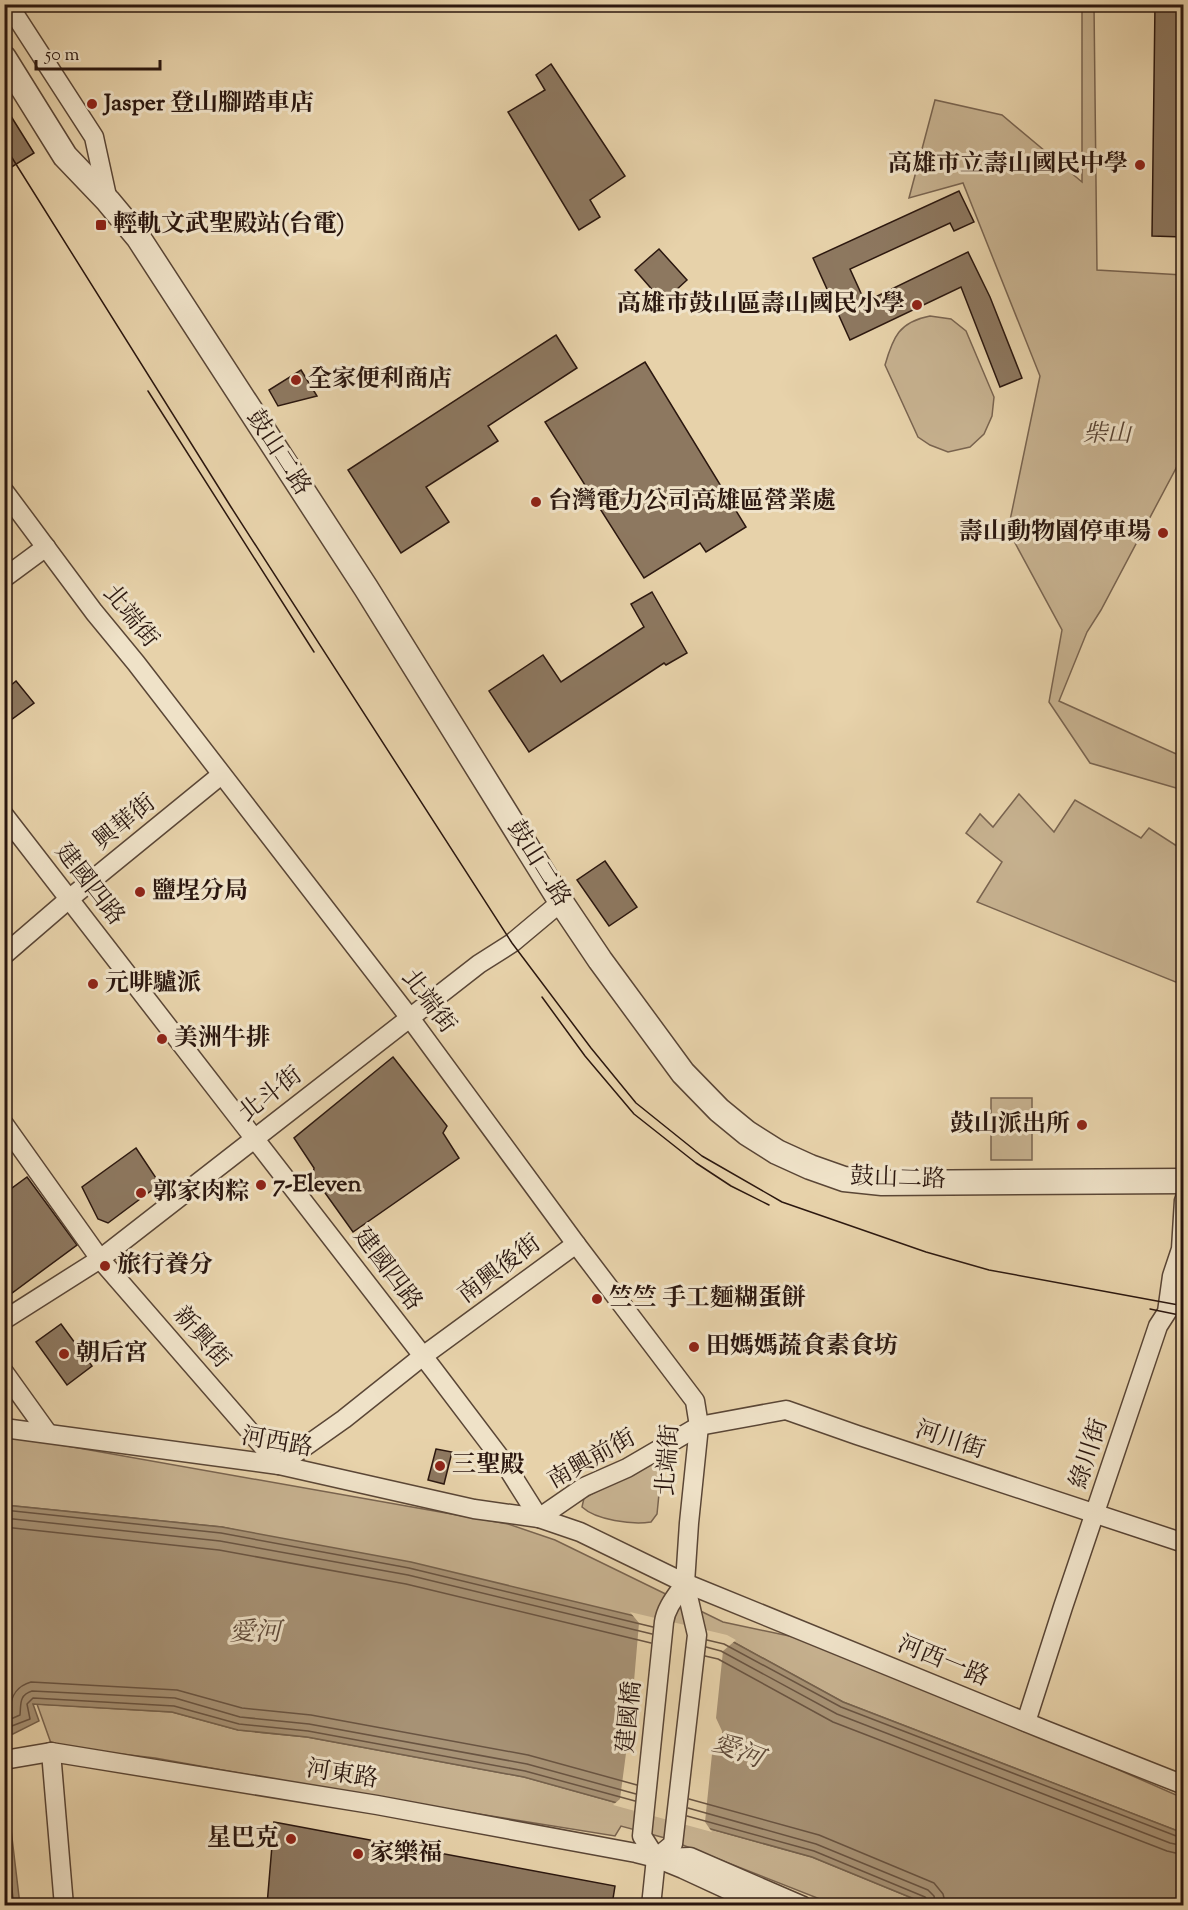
<svg xmlns="http://www.w3.org/2000/svg" width="1188" height="1910" font-family="'Sorts Mill Goudy','Noto Serif TC',serif">
<style>
.green{fill:#c7b290;stroke:#796450;stroke-width:1.5}
.water{fill:#a79275;stroke:#75614c;stroke-width:1.5}
.pier{fill:#e7d2aa}
.lines{fill:none;stroke-linecap:round;stroke-linejoin:round}
.shore{stroke:#695442;stroke-width:1.5}
.building{fill:#8d7860;stroke:#2b170f;stroke-width:1.5}
.minor-casing{stroke:#5a4636;stroke-width:21}
.tertiary-casing{stroke:#5a4636;stroke-width:27}
.minor{stroke:#efe2c8;stroke-width:18}
.tertiary{stroke:#efe2c8;stroke-width:24}
.tram{stroke:#2b170f;stroke-width:1.5}
.poi-dot{fill:#8f2418;stroke:#efe2c8;stroke-width:2}
.labels{text-anchor:middle;dominant-baseline:central;stroke-width:6;stroke-linejoin:round;paint-order:stroke}
.poi-label{font-size:24px;font-weight:bold;fill:#2b170f;stroke:#efe2c8;text-anchor:start}
.park-label{font-size:24px;font-style:italic;fill:#5a4636;stroke:#efe2c8}
.street-label{font-size:24px;fill:#2b170f;stroke:#efe2c8}
.water-label{font-size:26px;font-style:italic;fill:#5d4838;stroke:#efe2c8}
</style>
<rect width="100%" height="100%" fill="#e7d2aa"/>
<filter id="stains"><feTurbulence type="fractalNoise" baseFrequency=".00333" numOctaves="4"/><feColorMatrix values="0 0 0 0 .2 0 0 0 0 .09 0 0 0 0 .02 0 0 0 .5 -.17"/></filter>
<radialGradient id="worn" r=".72"><stop offset=".6" stop-color="#630" stop-opacity="0"/><stop offset="1" stop-color="#630" stop-opacity=".3"/></radialGradient>
<!-- green -->
<g class="green">
<polygon points="1074,5 1094,5 1097,270 1183,275 1183,455 1101,610 1087,632 1059,701 1183,757 1183,790 1090,763 1049,702 1062,630 1008,530 1040,376 963,183 909,198 935,100 1002,115 1082,182 1082,8"/>
<path d="M930 316 951 319 966 331 994 397 992 416 984 434 970 447 948 452 930 445 918 437 885 365C893 337 899 322 930 316Z"/>
<polygon points="1019,794 1054,832 1075,800 1141,838 1149,828 1183,850 1183,985 977,902 1002,862 966,833 980,814 993,827"/>
<rect x="991" y="1098" width="41" height="62"/>
<polygon points="5,1435 508,1524 555,1540 723,1622 794,1637 829,1650 1039,1735 1183,1798 1183,1833 843,1702 726,1638 222,1527 5,1505"/>
<path d="M657 1461 662 1464 657 1514 651 1522C632 1525 596 1520 582 1507L584 1498Z"/>
<polygon points="37,1704 172,1712 238,1730 307,1737 524,1777 812,1857 929,1905 835,1905 665,1838 621,1826 615,1836 380,1798 155,1758 52,1746"/>
</g>
<!-- water -->
<g class="water">
<polygon points="4,1505 222,1527 411,1562 726,1638 843,1702 1183,1833 1183,1905 929,1905 812,1857 524,1777 307,1737 238,1730 172,1712 33,1704 39,1721 13,1734 5,1735"/>
<polygon points="5,1779 20,1905 5,1905"/>
</g>
<!-- pier -->
<polygon class="pier" points="630,1612 727,1635 736,1640 723,1651 716,1718 722,1731 722,1738 712,1754 705,1822 712,1832 613,1805 620,1799 628,1738 620,1726 620,1716 624,1705 633,1693 639,1623"/>
<g class="lines">
<!-- shore -->
<g class="shore">
<polyline points="4,1510 221,1533 409,1568 653,1627"/>
<polyline points="4,1518 220,1541 408,1575 652,1634"/>
<polyline points="4,1527 219,1550 406,1584 651,1643"/>
<polyline points="707,1640 724,1644 841,1707 1184,1839"/>
<polyline points="706,1647 721,1651 837,1714 1170,1843 1184,1846"/>
<polyline points="705,1656 718,1659 833,1722 1167,1851 1184,1855"/>
<path d="M4 1713 10 1710C11 1695 17 1686 31 1682L177 1690 242 1708 311 1715 528 1755 637 1785"/>
<path d="M4 1722 20 1715C21 1704 19 1695 32 1691L175 1698 240 1717 309 1724 527 1764 636 1794"/>
<polyline points="4,1729 30,1719 27,1704 33,1698 174,1706 239,1724 308,1731 525,1771 635,1801"/>
<polyline points="689,1799 819,1835 934,1883 943,1894 946,1906"/>
<polyline points="688,1808 816,1844 928,1890 934,1896 936,1906"/>
<polyline points="687,1816 814,1851 925,1897 928,1901 929,1906"/>
<polyline points="4,1825 14,1906"/>
</g>
</g>
<!-- building -->
<g class="building">
<polygon points="1155,4 1184,4 1184,237 1152,236"/>
<polygon points="551,64 625,176 590,200 600,217 579,230 508,112 545,90 536,75"/>
<polygon points="4,105 34,153 10,168 4,160"/>
<polygon points="959,191 974,222 954,231 950,223 850,269 865,302 968,252 990,297 1022,378 1000,387 961,287 850,340 813,258"/>
<polygon points="659,249 687,280 663,302 635,270"/>
<polygon points="556,335 577,368 488,426 498,441 426,487 449,522 401,553 348,470"/>
<polygon points="645,362 746,527 706,552 700,543 644,578 545,422"/>
<polygon points="301,370 317,396 278,406 269,390"/>
<polygon points="652,592 687,653 666,665 664,663 529,752 489,691 543,655 561,682 644,627 631,604"/>
<polygon points="16,681 34,703 4,725 4,691"/>
<polygon points="605,861 637,907 609,926 577,880"/>
<polygon points="393,1057 447,1126 443,1133 459,1158 353,1232 313,1176 314,1168 294,1138"/>
<polygon points="136,1148 160,1184 108,1223 98,1219 82,1187"/>
<polygon points="27,1177 77,1245 4,1299 4,1194"/>
<polygon points="61,1324 92,1366 67,1385 36,1342"/>
<polygon points="436,1449 452,1452 444,1484 428,1480"/>
<polygon points="274,1822 615,1886 612,1905 267,1905"/>
</g>
<g class="lines">
<defs>
<g id="minor">
<polyline points="8,4 94,137 108,201"/>
<polyline points="4,491 94,612 136,663 410,1018 576,1244 695,1401 699,1426 689,1523 685,1583 697,1635 673,1844 656,1858"/>
<polyline points="4,578 46,547"/>
<polyline points="4,815 433,1369 505,1464 539,1518"/>
<polyline points="4,955 69,899 221,775"/>
<polyline points="4,1124 100,1259 279,1465 344,1419 423,1356 576,1244"/>
<polyline points="4,1320 100,1259 479,964 512,943 561,902"/>
<polyline points="4,1372 47,1432"/>
<polyline points="4,1428 279,1465 474,1509 539,1518 580,1532 685,1583 1045,1730 1184,1785"/>
<polyline points="539,1518 584,1487 627,1468 699,1426 786,1410 857,1435 1184,1543"/>
<polyline points="1026,1722 1063,1607 1158,1326 1167,1312 1172,1276 1181,1249 1184,1200"/>
<polyline points="51,1752 64,1906"/>
<polyline points="4,1760 51,1752 377,1805 636,1853 656,1858 683,1869 763,1906"/>
<polyline points="663,1858 690,1857 803,1906"/>
<path d="M651 1906 656 1858 642 1836 664 1622C666 1607 677 1595 685 1583"/>
</g>
<polyline id="tertiary" points="4,58 65,156 108,201 138,237 366,588 561,902 600,960 683,1073 719,1110 747,1133 777,1152 810,1167 844,1179 882,1183 1184,1181"/>
</defs>
<!-- minor casing -->
<use href="#minor" class="minor-casing"/>
<!-- tertiary casing -->
<use href="#tertiary" class="tertiary-casing"/>
<!-- minor -->
<use href="#minor" class="minor"/>
<!-- tertiary -->
<use href="#tertiary" class="tertiary"/>
<!-- tram -->
<g class="tram">
<polyline points="4,145 231,507 512,943 591,1048 636,1103 702,1156 782,1202 926,1252 989,1270 1184,1306"/>
<polyline points="148,391 314,652"/>
<polyline points="542,997 585,1056 634,1114 696,1163 731,1186 769,1205"/>
<polyline points="1150,1309 1184,1316"/>
</g>
</g>
<!-- markers -->
<g class="poi-dot">
<circle cx="92" cy="104" r="6"/>
<circle cx="1140" cy="165" r="6"/>
<rect x="95" y="219" width="12" height="12" rx="3"/>
<circle cx="917" cy="305" r="6"/>
<circle cx="296" cy="380" r="6"/>
<circle cx="536" cy="502" r="6"/>
<circle cx="1163" cy="533" r="6"/>
<circle cx="140" cy="892" r="6"/>
<circle cx="93" cy="984" r="6"/>
<circle cx="162" cy="1039" r="6"/>
<circle cx="1082" cy="1125" r="6"/>
<circle cx="261" cy="1185" r="6"/>
<circle cx="141" cy="1193" r="6"/>
<circle cx="105" cy="1266" r="6"/>
<circle cx="597" cy="1299" r="6"/>
<circle cx="694" cy="1347" r="6"/>
<circle cx="64" cy="1354" r="6"/>
<circle cx="440" cy="1466" r="6"/>
<circle cx="291" cy="1839" r="6"/>
<circle cx="358" cy="1854" r="6"/>
</g>
<g class="labels">
<!-- poi labels -->
<g class="poi-label">
<text x="104" y="104">Jasper 登山腳踏車店</text>
<text x="1128" y="165" text-anchor="end">高雄市立壽山國民中學</text>
<text x="113" y="225">輕軌文武聖殿站(台電)</text>
<text x="905" y="305" text-anchor="end">高雄市鼓山區壽山國民小學</text>
<text x="308" y="380">全家便利商店</text>
<text x="548" y="502">台灣電力公司高雄區營業處</text>
<text x="1151" y="533" text-anchor="end">壽山動物園停車場</text>
<text x="152" y="892">鹽埕分局</text>
<text x="105" y="984">元啡驢派</text>
<text x="174" y="1039">美洲牛排</text>
<text x="1070" y="1125" text-anchor="end">鼓山派出所</text>
<text x="273" y="1185">7-Eleven</text>
<text x="153" y="1193">郭家肉粽</text>
<text x="117" y="1266">旅行養分</text>
<text x="609" y="1299">竺竺 手工麵糊蛋餅</text>
<text x="706" y="1347">田媽媽蔬食素食坊</text>
<text x="76" y="1354">朝后宮</text>
<text x="452" y="1466">三聖殿</text>
<text x="279" y="1839" text-anchor="end">星巴克</text>
<text x="370" y="1854">家樂福</text>
</g>
<!-- park labels -->
<g class="park-label">
<text x="1107" y="435">柴山</text>
</g>
<!-- street labels -->
<g class="street-label">
<text transform="translate(278 453) rotate(57)">鼓山二路</text>
<text transform="translate(130 617) rotate(51)">北端街</text>
<text transform="translate(125 823) rotate(-39)">興華街</text>
<text transform="translate(538 864) rotate(58)">鼓山二路</text>
<text transform="translate(89 885) rotate(52)">建國四路</text>
<text transform="translate(428 1002) rotate(53)">北端街</text>
<text transform="translate(271 1095) rotate(-38)">北斗街</text>
<text transform="translate(898 1179) rotate(2)">鼓山二路</text>
<text transform="translate(387 1270) rotate(53)">建國四路</text>
<text transform="translate(500 1270) rotate(-37)">南興後街</text>
<text transform="translate(201 1338) rotate(49)">新興街</text>
<text transform="translate(950 1441) rotate(18)">河川街</text>
<text transform="translate(277 1443) rotate(10)">河西路</text>
<text transform="translate(1090 1454) rotate(-72)">綠川街</text>
<text transform="translate(592 1460) rotate(-29)">南興前街</text>
<text transform="translate(669 1460) rotate(-86)">北端街</text>
<text transform="translate(943 1662) rotate(22)">河西一路</text>
<text transform="translate(630 1717) rotate(-84)">建國橋</text>
<text transform="translate(342 1775) rotate(9)">河東路</text>
</g>
<!-- water labels -->
<g class="water-label">
<text x="255" y="1633">愛河</text>
<text transform="translate(737 1752) rotate(21)">愛河</text>
</g>
</g>
<!-- margin -->
<rect width="1188" height="1910" fill="none" stroke="#e7d2aa" stroke-width="24"/>
<rect x="6" y="6" width="1176" height="1898" fill="none" stroke="#2b170f" stroke-width="3"/>
<rect x="12" y="12" width="1164" height="1886" fill="none" stroke="#2b170f" stroke-width="1.5"/>
<!-- scale -->
<path d="M36 60v9h124v-9" fill="none" stroke="#2b170f" stroke-width="3"/>
<text x="45" y="60" font-size="18" fill="#2b170f" stroke="#efe2c8" stroke-width="4.5" paint-order="stroke">50 m</text>
<rect width="100%" height="100%" filter="url(#stains)"/>
<rect width="100%" height="100%" fill="url(#worn)"/>
</svg>
